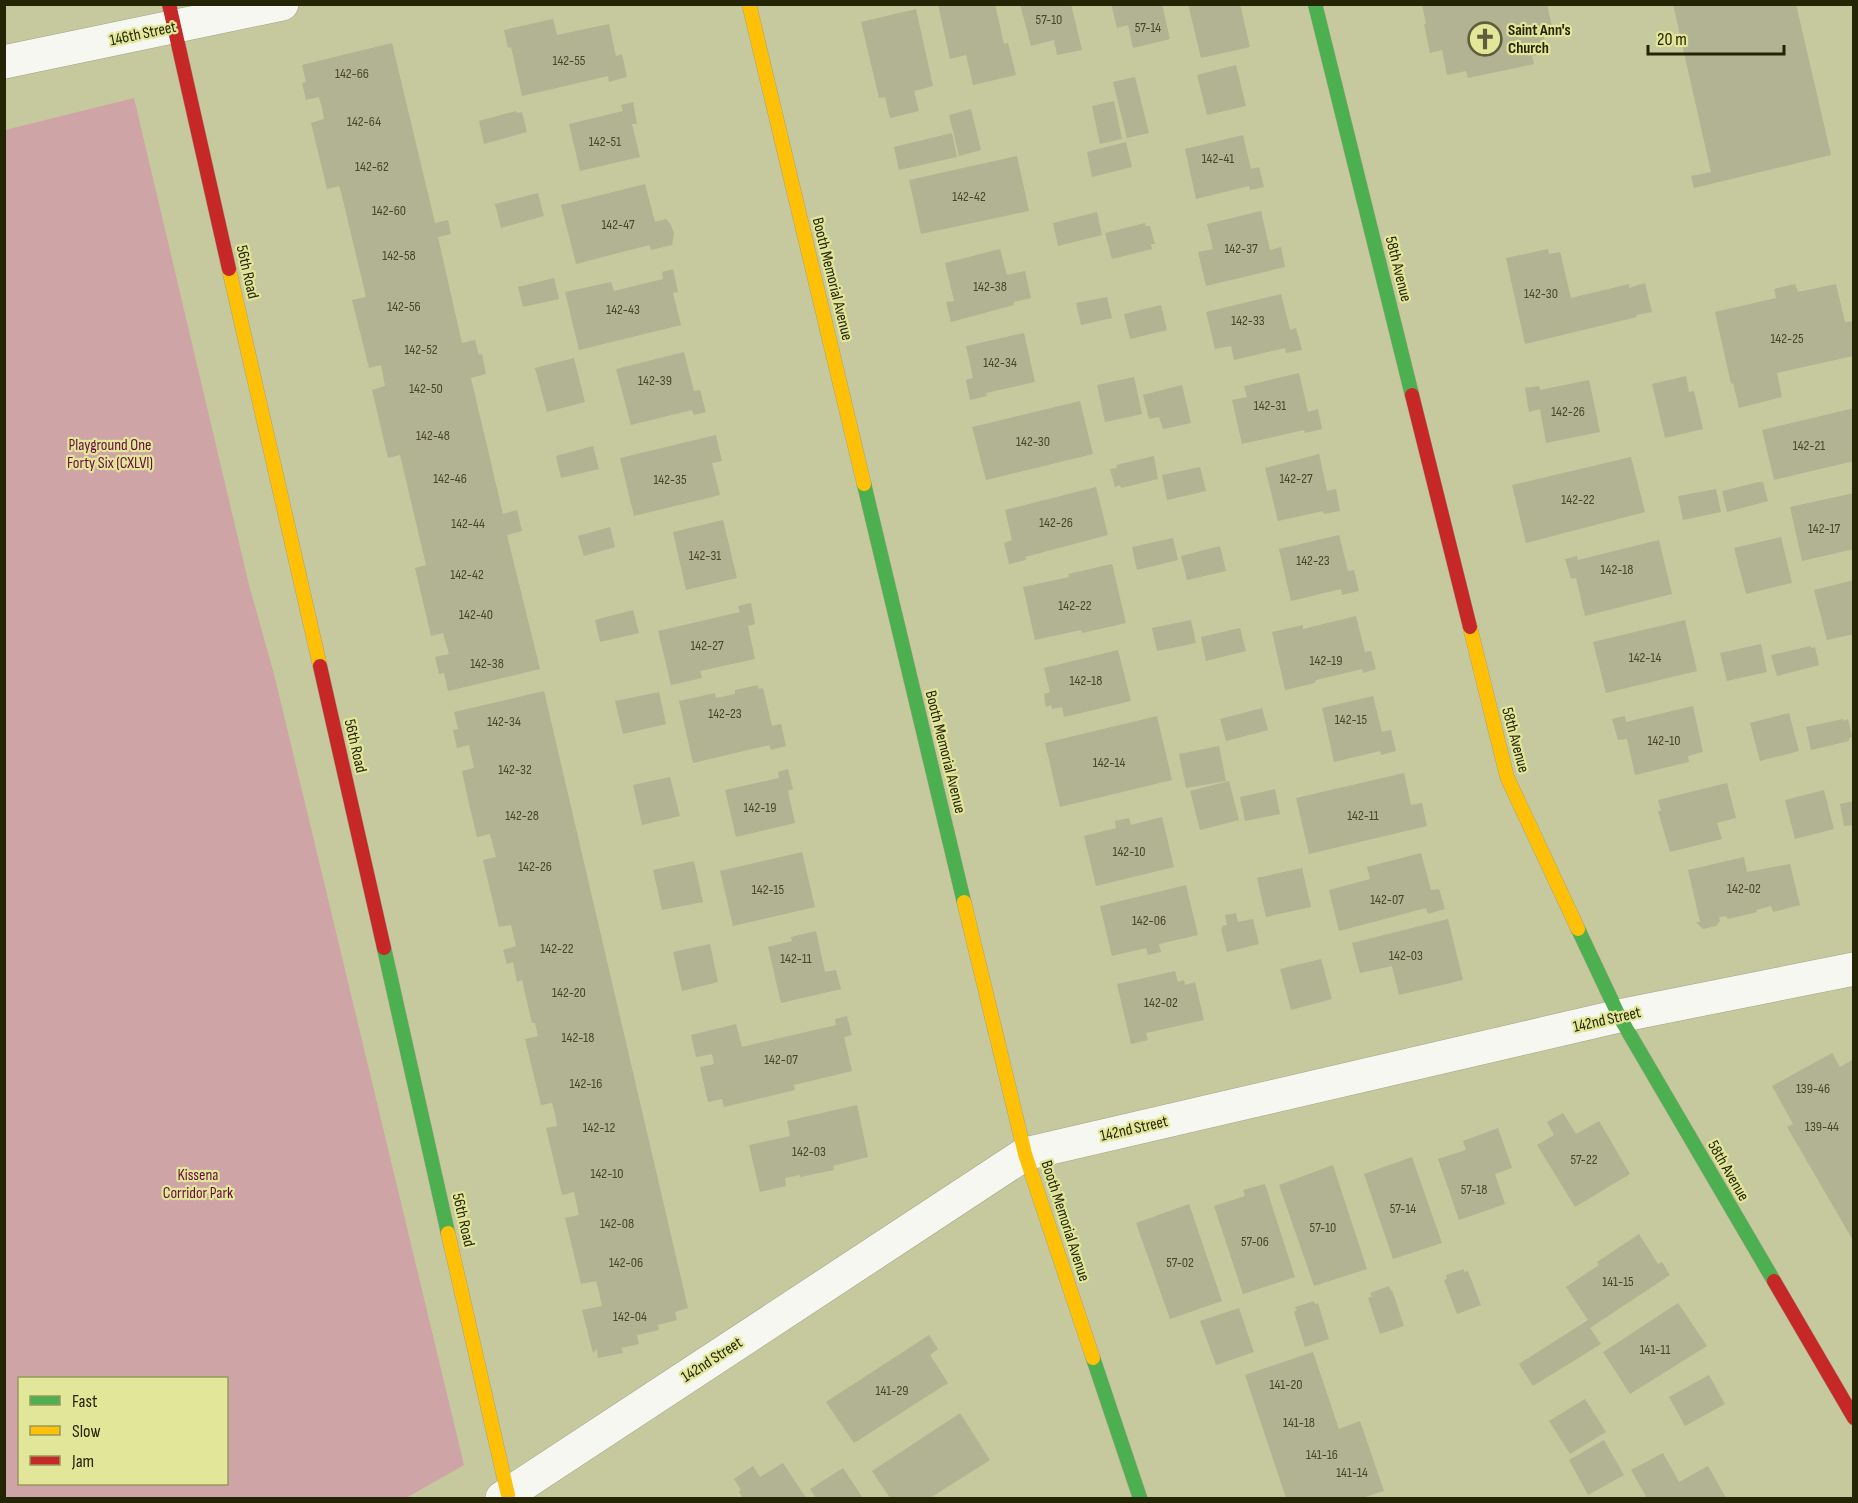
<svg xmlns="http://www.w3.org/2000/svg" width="1858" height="1503" font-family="'Sofia Sans Condensed',sans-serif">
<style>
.green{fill:#cfa4a6;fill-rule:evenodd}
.building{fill:#b2b392}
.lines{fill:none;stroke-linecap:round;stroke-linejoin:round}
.street-casing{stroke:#a3a482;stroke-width:34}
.fast-casing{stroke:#a3a482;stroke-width:15}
.slow-casing{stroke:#a3a482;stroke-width:15}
.jam-casing{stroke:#a3a482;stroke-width:15}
.street{stroke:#f6f7f0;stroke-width:33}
.fast{stroke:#4caf50;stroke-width:14}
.slow{stroke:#ffc107;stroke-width:14}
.jam{stroke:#c62828;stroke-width:14}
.labels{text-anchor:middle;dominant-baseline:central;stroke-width:4.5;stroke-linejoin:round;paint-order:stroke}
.number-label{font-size:14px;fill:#484828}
.poi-label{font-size:16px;font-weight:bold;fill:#242505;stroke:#e2e698;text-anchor:start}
.street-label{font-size:16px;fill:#242505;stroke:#e2e698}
.park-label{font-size:16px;fill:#6c0945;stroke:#e2e698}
</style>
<rect width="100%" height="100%" fill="#c6c89e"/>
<!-- green -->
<path class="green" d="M134 98 249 585 274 674 464 1465 406 1498H5V130ZM20 1378H226V1484H20Z"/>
<!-- building -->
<g class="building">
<polygon points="938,4 995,4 1004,44 1008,43 1016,75 973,85 966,55 950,59"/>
<polygon points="1020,4 1071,4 1082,50 1057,55 1054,40 1031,46"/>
<polygon points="1111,4 1162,4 1170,39 1133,48 1128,25 1117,28"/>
<polygon points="1188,4 1240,4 1250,47 1201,58"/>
<polygon points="1422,4 1547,4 1552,26 1542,28 1547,53 1532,56 1534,64 1468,78 1466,71 1447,75 1442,50 1430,53 1424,24 1426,24"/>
<polygon points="1673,4 1796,4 1831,155 1694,188 1691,176 1711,172"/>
<polygon points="916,9 933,86 914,91 919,111 890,118 885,97 879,98 861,22"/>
<polygon points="553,19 557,35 609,24 616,56 622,54 627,77 609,82 608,76 522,96 511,47 508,48 504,30"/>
<polygon points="392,43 435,223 448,220 451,234 438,237 462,343 475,340 479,355 482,354 486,374 471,378 503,514 517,510 522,531 507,535 540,669 448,691 444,673 439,674 435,657 449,654 443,633 431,636 415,568 426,565 400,455 388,458 372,390 385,386 381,365 369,368 352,300 366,297 342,196 339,186 327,189 311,123 324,119 322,108 319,97 306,100 302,83 306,82 302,65"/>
<polygon points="1236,65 1246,106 1207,115 1197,75"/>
<polygon points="1135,77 1149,133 1127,138 1113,82"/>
<polygon points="1114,101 1122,139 1100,144 1092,106"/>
<polygon points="633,102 637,124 632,124 640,157 580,171 569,124 623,111 621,105"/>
<polygon points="971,109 981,150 959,156 949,115"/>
<polygon points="516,111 517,113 522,112 527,132 484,144 479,121"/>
<polygon points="952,133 957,157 899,170 894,147"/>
<polygon points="1243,135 1251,169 1259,167 1264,187 1250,190 1249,186 1196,199 1185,149"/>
<polygon points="1126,142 1132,167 1092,177 1087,152"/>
<polygon points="1017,156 1029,211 921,234 909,180"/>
<polygon points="645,184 655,222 666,219 671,225 674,233 672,245 651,250 649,245 576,264 561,205"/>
<polygon points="538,193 544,216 501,228 495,204"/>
<polygon points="1261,211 1270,250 1281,247 1285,267 1206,286 1198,252 1213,249 1207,224"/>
<polygon points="1097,212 1102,235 1058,246 1053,223"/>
<polygon points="1145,223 1146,226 1150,226 1155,244 1151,244 1152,249 1112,259 1105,233"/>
<polygon points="1000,249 1007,275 1025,271 1031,298 1014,302 1014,305 951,322 946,302 954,301 945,263"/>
<polygon points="1548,249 1549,254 1560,252 1571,298 1629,284 1629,288 1645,283 1652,312 1636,315 1637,317 1525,344 1506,258"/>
<polygon points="673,269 678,292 673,293 681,325 579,350 565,292 611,282 614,291 663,279 662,272"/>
<polygon points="554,278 559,299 523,307 518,287"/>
<polygon points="1795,284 1798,292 1836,284 1845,322 1854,321 1853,356 1777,373 1782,397 1739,408 1733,383 1731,384 1715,312 1776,298 1774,289"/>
<polygon points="1281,294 1290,330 1296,328 1302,350 1286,353 1285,348 1234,360 1231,346 1215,349 1206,312"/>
<polygon points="1107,297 1112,318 1081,325 1076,303"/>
<polygon points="1161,305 1167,330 1130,339 1124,314"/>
<polygon points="1024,333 1035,382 986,393 987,396 970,400 966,380 973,378 966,346"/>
<polygon points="684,352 694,391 700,390 706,412 694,415 692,410 631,425 616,369"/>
<polygon points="574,358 585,402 547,412 535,368"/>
<polygon points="1299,373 1308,412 1318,409 1322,429 1305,433 1304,430 1242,444 1232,400 1247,397 1244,386"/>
<polygon points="1686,376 1689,392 1694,391 1703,429 1665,438 1652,384"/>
<polygon points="1134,377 1142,414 1105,422 1097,385"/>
<polygon points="1589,380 1600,432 1546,443 1540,409 1529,412 1525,388 1539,386 1540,390"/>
<polygon points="1182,385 1191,423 1163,429 1159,417 1149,419 1143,395"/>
<polygon points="1080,401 1093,454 986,480 972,427"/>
<polygon points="1854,408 1854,461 1774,480 1762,430"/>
<polygon points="716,435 722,461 712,463 720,495 634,516 620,458"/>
<polygon points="593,446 599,469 561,478 556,456"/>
<polygon points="1319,454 1327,491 1336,489 1340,511 1324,514 1323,511 1278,521 1265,468"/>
<polygon points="1154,456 1158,479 1121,488 1120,485 1115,487 1110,469 1117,468 1116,465"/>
<polygon points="1631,457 1645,512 1526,543 1512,485"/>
<polygon points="1200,467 1206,491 1167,500 1162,475"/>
<polygon points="1759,482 1763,482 1768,501 1727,512 1722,491"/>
<polygon points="1096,487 1108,535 1025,557 1026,560 1009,564 1004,543 1012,540 1005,510"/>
<polygon points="1716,489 1721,512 1683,520 1678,496"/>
<polygon points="1854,493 1854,549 1802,561 1790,507"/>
<polygon points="723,520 737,578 686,590 673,532"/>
<polygon points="610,527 615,547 584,556 578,536"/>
<polygon points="1339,535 1348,571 1354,570 1359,591 1342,595 1341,589 1291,601 1279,549"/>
<polygon points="1781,537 1792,583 1746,594 1734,548"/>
<polygon points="1173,538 1178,560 1137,570 1132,547"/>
<polygon points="1659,540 1672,594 1585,616 1576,578 1571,579 1565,559 1577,556 1578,560"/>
<polygon points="1220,546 1226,571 1187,580 1181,556"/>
<polygon points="1112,564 1126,623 1082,633 1081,630 1035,640 1023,587 1069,577 1068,574"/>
<polygon points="1854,580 1854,634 1827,640 1814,590"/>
<polygon points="751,603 755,624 748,626 755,659 700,671 702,678 671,685 658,631 740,612 738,606"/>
<polygon points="633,610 639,633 600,642 595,620"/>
<polygon points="1356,616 1365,652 1371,651 1376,669 1363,673 1362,669 1316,680 1315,683 1285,690 1272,632 1303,625 1303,629"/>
<polygon points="1191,620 1196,643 1157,651 1152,628"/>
<polygon points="1685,620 1697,671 1606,693 1593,642"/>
<polygon points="1240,628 1246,651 1206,661 1201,637"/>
<polygon points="1761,644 1767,672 1727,681 1720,653"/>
<polygon points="1811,646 1811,648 1815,647 1819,665 1777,676 1771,655"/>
<polygon points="1118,650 1131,701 1064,717 1062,707 1052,709 1051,705 1046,707 1044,694 1050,692 1044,668"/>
<polygon points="758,685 759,689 763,688 772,726 781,724 786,746 771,750 769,745 693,763 679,701 715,693 716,698 735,694 735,690"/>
<polygon points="544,691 688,1308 675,1312 677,1320 658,1325 659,1330 637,1335 639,1344 621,1348 623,1353 598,1358 597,1349 593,1353 582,1310 602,1306 599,1292 596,1281 581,1284 565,1218 579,1215 574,1192 562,1195 546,1128 557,1126 555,1114 552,1103 541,1105 525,1039 538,1036 535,1023 532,1023 522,980 517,982 513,962 507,964 503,950 516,946 511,925 499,927 483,860 496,857 490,834 477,837 469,804 462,771 474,768 469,745 457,748 453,730 458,729 454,712"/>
<polygon points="659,692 666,724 623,734 615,701"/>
<polygon points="1373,696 1382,732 1391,730 1396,751 1381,755 1380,751 1334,762 1322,708"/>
<polygon points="1693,706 1703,752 1688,756 1689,762 1635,775 1627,739 1618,740 1612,719 1625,716 1626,722"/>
<polygon points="1262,708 1268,730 1226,741 1220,719"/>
<polygon points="1789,713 1799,751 1760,761 1750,723"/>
<polygon points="1157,716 1172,780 1060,807 1045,743"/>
<polygon points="1843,719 1844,721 1848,719 1852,737 1849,738 1849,741 1811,750 1806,727"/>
<polygon points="1219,746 1226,781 1186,788 1179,754"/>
<polygon points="788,769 793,789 788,791 795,823 736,837 725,790 779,778 778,772"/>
<polygon points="1404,773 1411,805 1422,803 1427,826 1309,854 1296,798"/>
<polygon points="670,777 680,816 642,825 633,785"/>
<polygon points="1229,781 1239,820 1200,830 1190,791"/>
<polygon points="1727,783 1736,818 1717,823 1722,839 1670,852 1658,811 1661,811 1658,800"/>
<polygon points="1275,789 1280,814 1245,821 1240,797"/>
<polygon points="1824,790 1834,829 1795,839 1785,800"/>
<polygon points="1854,801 1854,825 1844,826 1840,804"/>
<polygon points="1162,817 1174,867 1096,886 1084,836 1116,828 1115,821 1129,818 1131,825"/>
<polygon points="802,852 815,907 733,926 720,871"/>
<polygon points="1421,853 1431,890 1439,889 1445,909 1428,914 1426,908 1339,931 1329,890 1370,879 1367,867"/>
<polygon points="1744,857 1747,872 1790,864 1800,905 1773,912 1771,906 1756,910 1757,912 1728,919 1726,916 1719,917 1720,921 1716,926 1703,929 1696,922 1700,922 1688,870"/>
<polygon points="694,861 703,902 662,910 653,870"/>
<polygon points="1302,868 1311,907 1266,917 1257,878"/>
<polygon points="1186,885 1198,935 1159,944 1161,952 1148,955 1146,948 1112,956 1100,906"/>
<polygon points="1236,913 1238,922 1253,919 1259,944 1227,952 1221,929 1223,928 1222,926 1227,925 1225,915"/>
<polygon points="1448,919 1463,980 1399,995 1392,966 1360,973 1352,943"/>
<polygon points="816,931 825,972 836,970 841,989 781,1003 768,947 792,941 791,937"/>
<polygon points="710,944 718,982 682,991 673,952"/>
<polygon points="1321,959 1332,999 1291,1010 1280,969"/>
<polygon points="1175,971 1178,982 1184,980 1185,985 1195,982 1204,1020 1146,1033 1148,1040 1131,1044 1117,984"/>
<polygon points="847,1016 852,1035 844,1037 852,1071 794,1085 795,1090 724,1107 722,1099 708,1102 700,1067 714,1064 712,1054 696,1057 691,1035 736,1024 742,1047 836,1025 835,1019"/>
<polygon points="1832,1053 1840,1067 1854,1059 1854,1242 1787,1127 1793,1124 1772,1086"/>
<polygon points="857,1105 868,1157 833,1166 834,1170 800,1177 800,1175 785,1178 786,1186 760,1192 749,1145 790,1136 787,1121"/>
<polygon points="1563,1113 1576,1134 1599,1121 1630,1174 1575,1207 1537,1145 1554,1135 1547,1122"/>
<polygon points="1498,1128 1512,1168 1495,1174 1505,1204 1459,1220 1438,1159 1466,1150 1463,1141"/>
<polygon points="1412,1157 1442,1243 1393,1259 1364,1174"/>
<polygon points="1333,1165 1367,1269 1314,1286 1279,1185"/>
<polygon points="1265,1184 1295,1277 1243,1294 1214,1206 1245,1196 1243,1190"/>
<polygon points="1189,1204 1222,1301 1170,1319 1136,1223"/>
<polygon points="1639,1234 1658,1264 1662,1262 1670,1275 1590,1328 1601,1344 1533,1386 1519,1364 1588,1320 1566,1287 1599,1265 1597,1262"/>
<polygon points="1464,1269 1464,1272 1468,1271 1481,1305 1457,1314 1444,1280 1447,1279 1446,1275"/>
<polygon points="1389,1286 1391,1291 1392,1290 1404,1326 1380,1334 1368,1298 1372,1297 1370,1293"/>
<polygon points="1314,1301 1315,1304 1318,1303 1329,1339 1305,1347 1294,1312 1297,1310 1295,1307"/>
<polygon points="1678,1303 1707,1346 1630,1394 1603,1352"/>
<polygon points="1239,1308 1254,1352 1216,1365 1200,1321"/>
<polygon points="929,1335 938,1349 930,1355 948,1383 854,1443 826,1402"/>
<polygon points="1313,1352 1339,1429 1360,1421 1384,1491 1362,1498 1286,1498 1245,1375"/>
<polygon points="1709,1375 1725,1404 1685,1426 1669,1397"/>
<polygon points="1585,1399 1606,1432 1570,1454 1549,1421"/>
<polygon points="960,1413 990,1460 930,1498 890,1498 872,1471"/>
<polygon points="1604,1440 1624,1475 1588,1495 1569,1460"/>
<polygon points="1663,1453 1679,1482 1708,1466 1726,1498 1647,1498 1631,1470"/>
<polygon points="783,1463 806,1498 743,1498 739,1492 741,1490 734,1479 753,1466 760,1477"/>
<polygon points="843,1468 863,1498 816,1498 810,1489"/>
</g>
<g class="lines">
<defs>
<g id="street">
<polyline points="4,62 282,4"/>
<polyline points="502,1498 1025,1154 1619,1016 1854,969"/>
</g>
<g id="fast">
<polyline points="1315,4 1412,395"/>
<polyline points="864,484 964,902"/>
<polyline points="1578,929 1619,1016 1774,1281"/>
<polyline points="384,948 448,1233"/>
<polyline points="1093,1358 1140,1498"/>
</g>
<g id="slow">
<polyline points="749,4 864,484"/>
<polyline points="229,269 320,666"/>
<polyline points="1470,627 1507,777 1578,929"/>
<polyline points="964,902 1025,1154 1093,1358"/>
<polyline points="448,1233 508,1495"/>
</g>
<g id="jam">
<polyline points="169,4 229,269"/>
<polyline points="1412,395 1470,627"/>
<polyline points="320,666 384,948"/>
<polyline points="1774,1281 1854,1418"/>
</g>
</defs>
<!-- street casing -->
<use href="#street" class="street-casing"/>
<!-- fast casing -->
<use href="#fast" class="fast-casing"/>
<!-- slow casing -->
<use href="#slow" class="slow-casing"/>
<!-- jam casing -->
<use href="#jam" class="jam-casing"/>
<!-- street -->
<use href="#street" class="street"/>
<!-- fast -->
<use href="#fast" class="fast"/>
<!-- slow -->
<use href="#slow" class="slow"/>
<!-- jam -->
<use href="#jam" class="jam"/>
</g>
<!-- icons -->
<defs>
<symbol id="church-ring" viewBox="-11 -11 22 22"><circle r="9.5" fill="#e2e698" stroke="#5d5e3b" stroke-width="1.5"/><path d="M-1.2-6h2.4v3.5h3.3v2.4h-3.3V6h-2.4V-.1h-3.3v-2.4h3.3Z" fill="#5d5e3b"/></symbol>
</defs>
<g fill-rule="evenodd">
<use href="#church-ring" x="1466" y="20" width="38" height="38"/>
</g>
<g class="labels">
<!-- number labels -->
<g class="number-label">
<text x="1049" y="19">57-10</text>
<text x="1148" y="27">57-14</text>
<text x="569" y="60">142-55</text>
<text x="352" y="73">142-66</text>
<text x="364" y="121">142-64</text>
<text x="605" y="141">142-51</text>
<text x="1218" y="158">142-41</text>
<text x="372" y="166">142-62</text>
<text x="969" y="196">142-42</text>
<text x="389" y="210">142-60</text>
<text x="618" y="224">142-47</text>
<text x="1241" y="248">142-37</text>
<text x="399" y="255">142-58</text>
<text x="990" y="286">142-38</text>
<text x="1541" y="293">142-30</text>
<text x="404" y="306">142-56</text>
<text x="623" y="309">142-43</text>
<text x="1248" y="320">142-33</text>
<text x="1787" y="338">142-25</text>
<text x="421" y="349">142-52</text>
<text x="1000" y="362">142-34</text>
<text x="655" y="380">142-39</text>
<text x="426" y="388">142-50</text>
<text x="1270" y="405">142-31</text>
<text x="1568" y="411">142-26</text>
<text x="433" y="435">142-48</text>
<text x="1033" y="441">142-30</text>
<text x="1809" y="445">142-21</text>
<text x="450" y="478">142-46</text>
<text x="1296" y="478">142-27</text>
<text x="670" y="479">142-35</text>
<text x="1578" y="499">142-22</text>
<text x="1056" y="522">142-26</text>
<text x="468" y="523">142-44</text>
<text x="1824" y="528">142-17</text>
<text x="705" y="555">142-31</text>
<text x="1313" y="560">142-23</text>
<text x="1617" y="569">142-18</text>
<text x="467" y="574">142-42</text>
<text x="1075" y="605">142-22</text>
<text x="476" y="614">142-40</text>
<text x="707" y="645">142-27</text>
<text x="1645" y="657">142-14</text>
<text x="1326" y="660">142-19</text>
<text x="487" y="663">142-38</text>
<text x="1086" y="680">142-18</text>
<text x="725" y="713">142-23</text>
<text x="1351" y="719">142-15</text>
<text x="504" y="721">142-34</text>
<text x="1664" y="740">142-10</text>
<text x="1109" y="762">142-14</text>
<text x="515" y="769">142-32</text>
<text x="760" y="807">142-19</text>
<text x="522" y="815">142-28</text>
<text x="1363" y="815">142-11</text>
<text x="1129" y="851">142-10</text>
<text x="535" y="866">142-26</text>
<text x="1744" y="888">142-02</text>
<text x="768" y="889">142-15</text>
<text x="1387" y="899">142-07</text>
<text x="1149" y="920">142-06</text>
<text x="557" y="948">142-22</text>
<text x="1406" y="955">142-03</text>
<text x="796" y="958">142-11</text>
<text x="569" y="992">142-20</text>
<text x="1161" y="1002">142-02</text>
<text x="578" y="1037">142-18</text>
<text x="781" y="1059">142-07</text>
<text x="586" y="1083">142-16</text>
<text x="1813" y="1088">139-46</text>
<text x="1822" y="1126">139-44</text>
<text x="599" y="1127">142-12</text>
<text x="809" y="1151">142-03</text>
<text x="1584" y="1159">57-22</text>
<text x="607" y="1173">142-10</text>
<text x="1474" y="1189">57-18</text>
<text x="1403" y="1208">57-14</text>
<text x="617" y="1223">142-08</text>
<text x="1323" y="1227">57-10</text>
<text x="1255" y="1241">57-06</text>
<text x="626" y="1262">142-06</text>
<text x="1180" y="1262">57-02</text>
<text x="1618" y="1281">141-15</text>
<text x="630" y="1316">142-04</text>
<text x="1655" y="1349">141-11</text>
<text x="1286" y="1384">141-20</text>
<text x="892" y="1390">141-29</text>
<text x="1299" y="1422">141-18</text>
<text x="1322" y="1454">141-16</text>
<text x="1352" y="1472">141-14</text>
</g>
<!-- poi labels -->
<g class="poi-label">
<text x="1508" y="30">Saint Ann's<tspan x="1508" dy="18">Church</tspan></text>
</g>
<!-- street labels -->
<g class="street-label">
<text transform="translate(143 34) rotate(-12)">146th Street</text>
<text transform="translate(1398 269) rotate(76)">58th Avenue</text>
<text transform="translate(247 272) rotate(77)">56th Road</text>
<text transform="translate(832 279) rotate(76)">Booth Memorial Avenue</text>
<text transform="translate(1515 740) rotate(75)">58th Avenue</text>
<text transform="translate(355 746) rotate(77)">56th Road</text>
<text transform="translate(945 752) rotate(76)">Booth Memorial Avenue</text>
<text transform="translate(1607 1020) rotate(-13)">142nd Street</text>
<text transform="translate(1134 1129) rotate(-13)">142nd Street</text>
<text transform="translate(1728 1171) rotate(60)">58th Avenue</text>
<text transform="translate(463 1220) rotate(77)">56th Road</text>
<text transform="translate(1065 1221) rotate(72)">Booth Memorial Avenue</text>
<text transform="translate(712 1360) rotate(-33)">142nd Street</text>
</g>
<!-- park labels -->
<g class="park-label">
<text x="110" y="445">Playground One<tspan x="110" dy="18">Forty Six (CXLVI)</tspan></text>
<text x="198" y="1175">Kissena<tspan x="198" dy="18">Corridor Park</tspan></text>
</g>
</g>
<!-- border -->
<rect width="1858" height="1503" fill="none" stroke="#242505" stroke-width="12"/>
<!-- legend -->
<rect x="18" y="1377" width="210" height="108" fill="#e2e698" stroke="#96995d" stroke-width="1.5"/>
<rect x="30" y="1396" width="30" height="9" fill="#4caf50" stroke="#96995d" stroke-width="1.5"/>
<text x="72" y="1407" font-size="18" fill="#242505">Fast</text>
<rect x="30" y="1426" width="30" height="9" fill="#ffc107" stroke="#96995d" stroke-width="1.5"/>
<text x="72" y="1437" font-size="18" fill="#242505">Slow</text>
<rect x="30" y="1456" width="30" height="9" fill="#c62828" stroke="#96995d" stroke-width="1.5"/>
<text x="72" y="1467" font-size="18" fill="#242505">Jam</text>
<!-- scale -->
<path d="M1648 45v9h136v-9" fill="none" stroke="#242505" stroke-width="3"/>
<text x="1657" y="45" font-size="18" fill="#242505" stroke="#e2e698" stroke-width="4.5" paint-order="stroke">20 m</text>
</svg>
